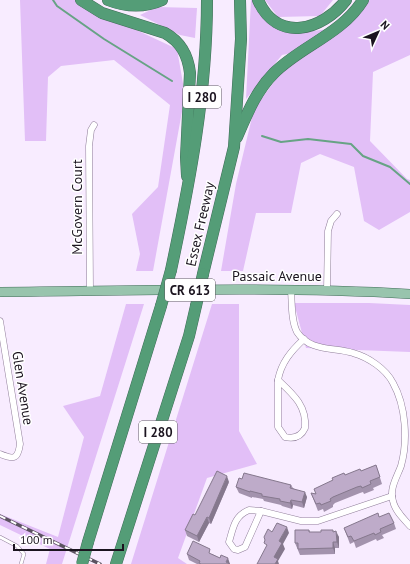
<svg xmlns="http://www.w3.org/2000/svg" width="410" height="564" font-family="'PT Sans',sans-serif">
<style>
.green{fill:#e2bff7}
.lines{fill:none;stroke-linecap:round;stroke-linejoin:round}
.stream{stroke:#67a385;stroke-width:2}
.service-casing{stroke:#8f7d99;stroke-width:4}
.minor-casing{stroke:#8f7d99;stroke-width:7}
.primary-casing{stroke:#406d58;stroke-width:10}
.motorway-casing{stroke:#406d58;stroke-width:12}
.service{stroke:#fff;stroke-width:3}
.minor{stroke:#fff;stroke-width:6}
.primary{stroke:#98c4ad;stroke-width:9}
.motorway{stroke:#549d77;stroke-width:11}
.rail-casing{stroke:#5b5260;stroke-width:3.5}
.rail{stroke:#fff;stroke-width:2;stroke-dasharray:6;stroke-linecap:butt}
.motorway-bridge-casing{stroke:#406d58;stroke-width:12;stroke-linecap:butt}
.motorway-bridge{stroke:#549d77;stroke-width:11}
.wall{fill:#a393ad}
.shaded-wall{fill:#85788d}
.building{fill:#beabc9;stroke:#85788d}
.labels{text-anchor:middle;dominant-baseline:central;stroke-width:3;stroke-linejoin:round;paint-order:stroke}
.shield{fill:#fff;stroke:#5f5a62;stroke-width:1}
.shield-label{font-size:13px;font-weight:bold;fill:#1b141f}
.street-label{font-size:14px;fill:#1b141f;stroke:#fff}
</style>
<rect width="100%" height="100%" fill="#f8ecff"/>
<!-- green -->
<g class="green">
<polygon points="20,0 77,0 79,3 177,49 185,95 153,271 136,271 140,254 132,214 158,187 170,105 114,60 61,66 48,77 46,141 25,141"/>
<polygon points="251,0 254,0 259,11 305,32 328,29 291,53 282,55 246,99"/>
<polygon points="265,0 333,0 320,16 278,17"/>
<polygon points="367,0 410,0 410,55 373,72 370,141 407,179 410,180 410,212 379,230 364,221 354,167 320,154 301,163 291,213 256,213 243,271 221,271 236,184 254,109 282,71"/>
<polygon points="157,7 197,8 195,38 180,35 140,15"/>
<polygon points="294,303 369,303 410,305 410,352 306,348"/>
<polygon points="126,304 144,304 62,564 46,564 50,549 0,525 0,514 58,537 84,437 63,406 100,396"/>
<polygon points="212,304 239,304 239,431 257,464 207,478 178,558 187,564 131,564"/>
</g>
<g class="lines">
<!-- stream -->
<g class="stream">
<polyline points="53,0 57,6 104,39 172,81"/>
<polyline points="262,136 281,142 308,139 351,144 363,156 390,167 410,184"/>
</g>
<defs>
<polyline id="service" points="0,537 17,546 24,554 21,564"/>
<g id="minor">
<polyline points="90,290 89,146 91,130 94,125"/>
<path d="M291 290C292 303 291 321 297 332 310 352 334 347 353 353 368 357 386 369 393 383 406 406 408 441 401 466 397 477 389 489 393 501 395 511 404 519 410 526"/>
<polyline points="327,291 328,231 331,221 337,214"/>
<path d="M0 321 20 444C18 459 14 460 0 454"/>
<path d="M278 380C293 394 307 406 305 428 301 437 294 439 285 437L278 427Z"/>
<path d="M278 380C281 363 291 351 304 339"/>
<path d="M249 510 261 511 245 547 238 550 234 549 229 542C233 529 234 516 249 510Z"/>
<polyline points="261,511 301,521 318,521 392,496"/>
</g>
<path id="primary" d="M0 292C137 291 273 286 410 294"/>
<g id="motorway">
<path d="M81 0 102 13 165 33C181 42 188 55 190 73L186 157 187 176"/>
<path d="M108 0C126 7 144 8 162 0"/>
<path d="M258 0C277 43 322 31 346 0"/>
<path d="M237 137C247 114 256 91 274 73 301 46 342 34 363 0"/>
<path d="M171 270C190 181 207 92 207 0"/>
<polyline points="203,274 234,147 241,39 240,0"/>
<polyline points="88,542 161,306"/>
<polyline points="116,564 189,336 196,306"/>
</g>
</defs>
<!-- service casing -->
<use href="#service" class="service-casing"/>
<!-- minor casing -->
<use href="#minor" class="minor-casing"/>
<!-- primary casing -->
<use href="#primary" class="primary-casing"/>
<!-- motorway casing -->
<use href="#motorway" class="motorway-casing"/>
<!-- service -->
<use href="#service" class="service"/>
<!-- minor -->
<use href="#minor" class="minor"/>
<!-- primary -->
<use href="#primary" class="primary"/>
<!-- motorway -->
<use href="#motorway" class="motorway"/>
<defs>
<polyline id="rail" points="0,516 100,564"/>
</defs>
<!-- rail casing -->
<use href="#rail" class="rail-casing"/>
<!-- rail -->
<use href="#rail" class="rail"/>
<defs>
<g id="motorway-bridge">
<polyline points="161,306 171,270"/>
<polyline points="196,306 203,274"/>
<polyline points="82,564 88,542"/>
</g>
</defs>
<!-- motorway-bridge casing -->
<use href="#motorway-bridge" class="motorway-bridge-casing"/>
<!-- motorway-bridge -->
<use href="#motorway-bridge" class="motorway-bridge"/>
</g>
<!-- wall -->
<g class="wall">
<polygon points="376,465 382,484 373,488 374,490 364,494 363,492 360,493 335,503 333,505 333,507 324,512 323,509 318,511 311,493 316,494 345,475 361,471"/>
<polygon points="242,479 291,485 293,488 307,497 304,508 293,505 292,509 282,506 281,505 264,501 263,499 252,497 252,498 239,493 236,487"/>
<polygon points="229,482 211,524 209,523 199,542 187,536 185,530"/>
<polygon points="379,517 394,523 396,529 382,535 384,538 377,541 376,539 356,548 354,542 350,544 344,528"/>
<polygon points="309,530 310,532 334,532 339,537 339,548 335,548 335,554 300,555 295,543"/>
<polygon points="187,554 212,554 230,564 197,564 189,560"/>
</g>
<!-- shaded-wall -->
<g class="shaded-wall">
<polygon points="227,476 229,482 211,524 209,518"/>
<polygon points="305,492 307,497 304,508 302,502"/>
<polygon points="291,500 293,505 292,509 290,503"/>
<polygon points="207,517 209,523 199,542 197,536"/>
<polygon points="287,527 289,533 283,544 285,549 278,561 279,564 275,564 274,557 279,541"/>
<polygon points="336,531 339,537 339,548 337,542"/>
<polygon points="333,542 335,548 335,554 333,548"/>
<polygon points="228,558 230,564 226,562"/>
</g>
<!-- building -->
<g class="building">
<polygon points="376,465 380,477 370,481 371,484 362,488 361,486 357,487 333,497 330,499 331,501 321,505 320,503 316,504 311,493 316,494 314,489 333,480 332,478 344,473 345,475 360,469 361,471"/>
<polygon points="217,471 227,476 209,518 207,517 197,536 185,530 193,514 195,515"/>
<polygon points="244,473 291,485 290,488 305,492 302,502 291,500 290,503 280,501 280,499 262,496 262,494 250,491 250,492 236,487 239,478 242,479"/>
<polygon points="378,513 379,517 389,513 394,523 380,529 381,532 375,535 374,533 354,541 351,536 348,537 344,528"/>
<polygon points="277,523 287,527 279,541 282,543 274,557 278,559 275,564 257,564 267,545 264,543 265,540 264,537 268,529 272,532"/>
<polygon points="295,530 309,530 309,532 321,532 321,530 333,530 333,532 336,531 337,542 333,542 333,548 298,549 298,543 295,543"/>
<polygon points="193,541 210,549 209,553 220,558 221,555 228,558 226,562 230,564 201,564 199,563 200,561 187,554"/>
</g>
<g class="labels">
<!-- shield labels -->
<g class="shield">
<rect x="183" y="86" width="38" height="22" rx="3"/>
<rect x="165" y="279" width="50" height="22" rx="3"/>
<rect x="139" y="421" width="38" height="22" rx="3"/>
</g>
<g class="shield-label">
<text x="202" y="97">I 280</text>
<text x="190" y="290">CR 613</text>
<text x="158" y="432">I 280</text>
</g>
<!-- street labels -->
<g class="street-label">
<text transform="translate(77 207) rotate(-90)">McGovern Court</text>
<text transform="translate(200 224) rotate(-77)">Essex Freeway</text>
<text x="277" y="276">Passaic Avenue</text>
<text transform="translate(23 388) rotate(81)">Glen Avenue</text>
</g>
</g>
<!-- north arrow -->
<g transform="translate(378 32) rotate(46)" stroke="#ffffff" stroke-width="3" paint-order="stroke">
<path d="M0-3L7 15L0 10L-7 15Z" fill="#1b141f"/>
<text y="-6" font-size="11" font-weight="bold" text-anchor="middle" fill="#1b141f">N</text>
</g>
<!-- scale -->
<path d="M14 544v6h109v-6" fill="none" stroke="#1b141f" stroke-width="2"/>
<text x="20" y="544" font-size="12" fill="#1b141f" stroke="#ffffff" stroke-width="3" paint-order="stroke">100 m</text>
</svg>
